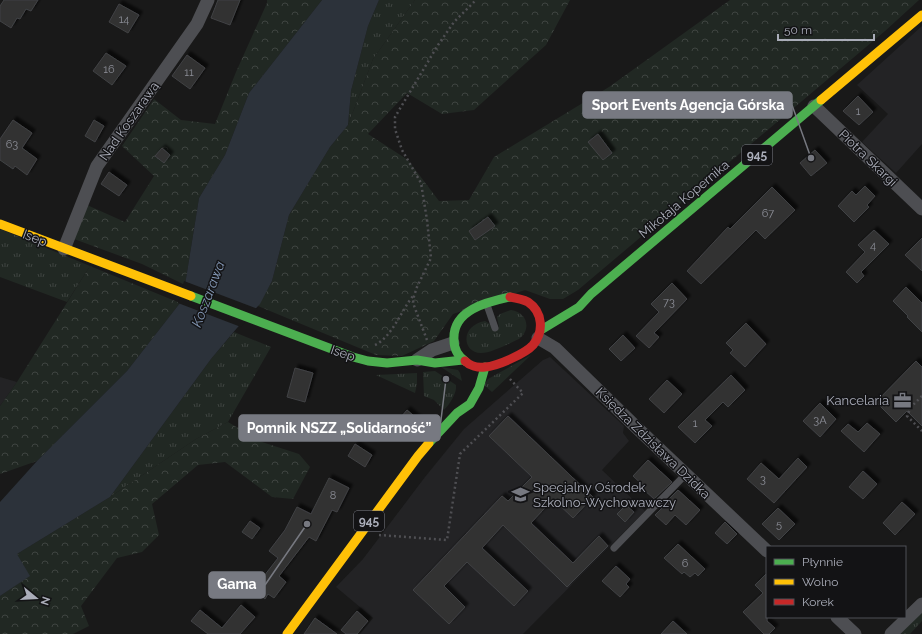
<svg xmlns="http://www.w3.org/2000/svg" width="922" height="634" font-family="Raleway,sans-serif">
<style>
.built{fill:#232325}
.grass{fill:url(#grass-tufts)}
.forest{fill:url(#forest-crowns)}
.water{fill:#2c323a}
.pier{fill:#191919}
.building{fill:#313131;stroke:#414245;filter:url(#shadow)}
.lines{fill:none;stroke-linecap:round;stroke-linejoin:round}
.path{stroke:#4f4f53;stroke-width:2.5;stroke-dasharray:2 3;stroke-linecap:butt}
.lane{stroke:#4d4e52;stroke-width:7}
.street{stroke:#4d4e52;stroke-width:13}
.fast{stroke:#4caf50;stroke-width:9}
.slow{stroke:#ffc107;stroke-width:9}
.jam{stroke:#c62828;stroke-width:9}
.labels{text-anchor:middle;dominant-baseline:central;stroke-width:3;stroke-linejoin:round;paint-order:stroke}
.number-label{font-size:11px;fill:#8c8e97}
.shield{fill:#131315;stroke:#7d7f88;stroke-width:1}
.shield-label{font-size:12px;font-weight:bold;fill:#aaadb9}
.street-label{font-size:13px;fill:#aaadb9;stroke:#131315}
.poi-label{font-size:13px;fill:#aaadb9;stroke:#131315;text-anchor:end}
.water-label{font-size:14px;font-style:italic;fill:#8296b3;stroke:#131315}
.leader{fill:none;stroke:#777981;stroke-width:1.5}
.callout-dot{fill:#777981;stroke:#131315;stroke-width:1.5}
.callout{fill:#777981;stroke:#777981;stroke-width:1.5}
.callout-label{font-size:14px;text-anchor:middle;font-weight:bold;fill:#fff}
</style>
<defs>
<pattern id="grass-tufts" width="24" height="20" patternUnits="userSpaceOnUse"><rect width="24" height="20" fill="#212823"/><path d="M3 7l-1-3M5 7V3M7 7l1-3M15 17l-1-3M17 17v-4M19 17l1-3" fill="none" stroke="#3f4441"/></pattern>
<pattern id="forest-crowns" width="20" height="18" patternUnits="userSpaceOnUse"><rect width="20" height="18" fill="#212823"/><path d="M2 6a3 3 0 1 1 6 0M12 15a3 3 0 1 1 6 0" fill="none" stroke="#3f4441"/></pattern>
<filter id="shadow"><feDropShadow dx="3.5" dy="-3.5" stdDeviation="1" flood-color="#0009"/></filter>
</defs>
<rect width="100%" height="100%" fill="#191919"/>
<!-- built -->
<g class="built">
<polygon points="922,26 922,144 896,173 862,142 888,114 857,85"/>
<polygon points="550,357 624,426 623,433 629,441 602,470 645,511 523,634 360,634 373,618 336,587 363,559 425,477 464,429 543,360"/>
<polygon points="0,377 17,382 0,406"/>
</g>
<!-- grass -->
<g class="grass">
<polygon points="379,0 415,0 373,59 348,125 351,91 368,26"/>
<polygon points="0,229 90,266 67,302 0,277"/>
<path d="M511 310C527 312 532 329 519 339 510 343 491 353 481 353 461 352 461 325 485 321L490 324 492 330 499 327 497 317 500 314Z"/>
<polygon points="234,332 271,347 228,422 196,439 110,497 211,359"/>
<polygon points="531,355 492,392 484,385 488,379"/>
<polygon points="441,367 458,370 460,373 462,381"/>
<path d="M435 371 456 385C457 393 450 404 444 410L434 400 424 396 423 372Z"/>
<polygon points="417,373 417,384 415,393 376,375"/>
<polygon points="922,611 922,621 910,634 899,634"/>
</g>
<!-- forest -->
<g class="forest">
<polygon points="267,0 322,0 249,93 225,155 199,198 185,285 142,264 74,239 87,205 125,222 154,176 122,146 154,99 181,120 215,124 236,72 267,3"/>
<polygon points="415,0 570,0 546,45 474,110 442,114 407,93 368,134 408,160 439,201 469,200 494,157 609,87 730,0 919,0 885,31 578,290 563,299 550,299 525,290 453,314 434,341 402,356 376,355 258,306 272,281 289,215 330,147 348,125 373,59"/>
<polygon points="90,266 180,303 127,371 37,461 0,474 0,406 17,382"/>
<polygon points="228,422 262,442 299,454 310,467 293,499 272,497 225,462 198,465 152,504 159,535 142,552 117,558 81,606 89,626 73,634 0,634 0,596 29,576 17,554 110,497 196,439"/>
</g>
<!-- water -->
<polygon class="water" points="322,0 379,0 368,26 351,91 348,125 330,147 289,215 272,281 260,304 237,328 211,359 110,497 17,554 30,576 0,596 0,502 37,461 127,371 180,303 185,285 199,198 225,155 249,93"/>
<!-- pier -->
<polygon class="pier" points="184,281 258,309 241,327 178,303"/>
<!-- building -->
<g class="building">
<polygon points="4,0 38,0 31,11 26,9 20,19 17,18 11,28 0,21 0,6"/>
<polygon points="218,0 240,0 230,25 211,18"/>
<polygon points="119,4 139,15 128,33 109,22"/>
<polygon points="106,53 126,66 112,85 93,71"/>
<polygon points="187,55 205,68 190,89 172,76"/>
<polygon points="858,96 873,112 859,125 843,111"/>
<polygon points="13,120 32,133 22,148 37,159 27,175 15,166 13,169 0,160 0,139"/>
<polygon points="94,120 104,126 95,142 85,136"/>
<polygon points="598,134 612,153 603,160 588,142"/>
<polygon points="162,148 170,155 164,163 155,156"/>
<polygon points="815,150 827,163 811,176 800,163"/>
<polygon points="109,172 127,185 119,196 101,184"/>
<polygon points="865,186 875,196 867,205 869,207 854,222 838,206 852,191 856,195"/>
<polygon points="772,187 795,210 765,239 756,230 701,284 687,271 728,227 730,229"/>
<polygon points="488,217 495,226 475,240 469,231"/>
<polygon points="874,230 889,244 861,272 864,276 857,283 846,272 865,252 858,245"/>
<polygon points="922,238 922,271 905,255"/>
<polygon points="672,283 687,299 654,333 659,337 649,348 636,336 659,312 651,304"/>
<polygon points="906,287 922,303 922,332 907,317 908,316 893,301"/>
<polygon points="746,323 766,344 745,367 730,353 733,350 726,343"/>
<polygon points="623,335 635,348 621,361 609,349"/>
<polygon points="916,361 922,367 922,426 907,411 896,422 876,402"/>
<polygon points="295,368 313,373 305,402 287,397"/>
<polygon points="731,375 745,390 728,407 723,402 705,420 712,426 695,443 678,427"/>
<polygon points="667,380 682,394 664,413 649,399"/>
<polygon points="820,403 836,419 820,437 803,421"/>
<polygon points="407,410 420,421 401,441 389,431"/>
<polygon points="508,416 593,497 573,518 553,499 531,523 573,563 599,536 608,546 567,587 558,578 503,525 482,548 528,591 514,606 467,562 444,586 465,607 449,624 413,590 502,496 508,501 532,477 489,436"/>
<polygon points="867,423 880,434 864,452 841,431 848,424 858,432"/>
<polygon points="355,444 372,455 365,467 348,456"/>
<polygon points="798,458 807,467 774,503 747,479 761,463 779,479"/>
<polygon points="648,460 672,482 654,499 643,489 645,487 633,476"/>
<polygon points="863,471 877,484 863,499 849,487"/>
<polygon points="329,478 349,488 337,512 332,510 316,541 309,537 279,576 286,582 274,598 268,594 265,599 256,592 260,587 257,585 278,558 269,551 285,530 297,507 311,514"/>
<polygon points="678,490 700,510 686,525 675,515 666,525 655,515 663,507 662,506"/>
<polygon points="902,502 915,514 895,535 883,523"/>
<polygon points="626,505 634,512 625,522 617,514"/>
<polygon points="778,508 795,524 779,540 762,524"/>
<polygon points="250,521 260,528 252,539 242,532"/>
<polygon points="725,522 737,534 727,544 715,533"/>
<polygon points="678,544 705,569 698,576 695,573 690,577 684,572 682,574 664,558"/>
<polygon points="616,566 630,579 626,584 629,587 620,597 602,581"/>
<polygon points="767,573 767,621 775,628 769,634 764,634 743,612 763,593 755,585"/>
<polygon points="241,605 255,617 240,634 208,634 191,621 200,610 222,628"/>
<polygon points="357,611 368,621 357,634 346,634 341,630"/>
<polygon points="315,618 337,634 304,634"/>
<polygon points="673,621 687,634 661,634"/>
</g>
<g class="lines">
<!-- path -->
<g class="path">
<polyline points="427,340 413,303 414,296 417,287 431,258 427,220 421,183 402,150 395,129 395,117 438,45 454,22 476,0"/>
<path d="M375 345C392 337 401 311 413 296"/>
<polyline points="922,396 911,407 907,416 922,431"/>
<polyline points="379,535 447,540 460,454 523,393 509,378"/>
</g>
<!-- lane -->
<g class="lane">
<polyline points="487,305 495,328"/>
<polyline points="614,548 686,474"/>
</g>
<!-- street -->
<g class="street">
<polyline points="814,106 922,209"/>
<polyline points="64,249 97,166 197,24 208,0"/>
<polyline points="538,338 555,348 636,427 767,551"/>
<polyline points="417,360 432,350 453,343"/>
<polyline points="837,617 855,634"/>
<polyline points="891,634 922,604"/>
</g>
<!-- fast -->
<g class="fast">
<polyline points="191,296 353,357 368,361 387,363 417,360 435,363 463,360"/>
<polyline points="541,330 579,307 591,294 821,100"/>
<path d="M465 361C458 356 454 348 454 340 452 310 487 302 510 297"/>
<polyline points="429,443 457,413 470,404 479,388 485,367"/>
</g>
<!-- slow -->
<g class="slow">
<polyline points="821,100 922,15"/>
<polyline points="0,224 191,296"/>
<polyline points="287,634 418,456 429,443"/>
</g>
<!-- jam -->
<path class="jam" d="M465 361C470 366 478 368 485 367 497 366 525 354 533 345 544 332 543 312 528 302 522 299 516 298 510 297"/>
</g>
<!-- icons -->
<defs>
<symbol id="office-bare" viewBox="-9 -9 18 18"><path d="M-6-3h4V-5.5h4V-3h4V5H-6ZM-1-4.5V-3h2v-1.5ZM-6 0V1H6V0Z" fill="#777981" stroke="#131315" stroke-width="2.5" paint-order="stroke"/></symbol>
<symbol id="school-bare" viewBox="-9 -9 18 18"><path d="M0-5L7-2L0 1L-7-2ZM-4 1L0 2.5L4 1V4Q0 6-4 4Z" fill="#777981" stroke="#131315" stroke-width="2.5" paint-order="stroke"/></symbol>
</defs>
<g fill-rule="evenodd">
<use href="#office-bare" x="890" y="388" width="25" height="25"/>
<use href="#school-bare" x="508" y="482" width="25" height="25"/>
</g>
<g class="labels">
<!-- number labels -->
<g class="number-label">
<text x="124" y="19">14</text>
<text x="109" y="69">16</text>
<text x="189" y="72">11</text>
<text x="858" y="111">1</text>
<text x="12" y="144">63</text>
<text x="768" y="213">67</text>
<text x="873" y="245">4</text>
<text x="669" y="302">73</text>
<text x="820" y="420">3A</text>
<text x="695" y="423">1</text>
<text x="763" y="479">3</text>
<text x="333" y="495">8</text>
<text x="779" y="524">5</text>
<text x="685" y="563">6</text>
</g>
<!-- shield labels -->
<g class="shield">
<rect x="742" y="145" width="30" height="20" rx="3"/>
<rect x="354" y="511" width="30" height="20" rx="3"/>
</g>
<g class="shield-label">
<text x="757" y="155">945</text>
<text x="369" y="521">945</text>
</g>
<!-- street labels -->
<g class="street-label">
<text transform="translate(129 121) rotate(-55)">Nad Koszarawą</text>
<text transform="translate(868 158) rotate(44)">Piotra Skargi</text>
<text transform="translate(684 199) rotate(-40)">Mikołaja Kopernika</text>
<text transform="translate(35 238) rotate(21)">Isep</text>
<text transform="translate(343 353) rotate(19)">Isep</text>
<text transform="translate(653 443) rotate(44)">Księdza Zdzisława Dzidka</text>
</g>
<!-- poi labels -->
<g class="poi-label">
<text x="889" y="400">Kancelaria</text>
<text x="533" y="487" text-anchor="start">Specjalny Ośrodek<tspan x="533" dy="15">Szkolno-Wychowawczy</tspan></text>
</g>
<!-- water labels -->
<g class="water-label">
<text transform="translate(208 294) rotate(-69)">Koszarawa</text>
</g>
</g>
<!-- callouts -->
<path class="leader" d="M811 158L792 105M446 379L440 428M307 524L265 585"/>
<g class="callout-dot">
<circle cx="811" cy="158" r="4"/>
<circle cx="446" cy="379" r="4"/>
<circle cx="307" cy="524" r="4"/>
</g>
<g class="callout">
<rect x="583" y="92" width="209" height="26" rx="4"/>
<rect x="239" y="415" width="201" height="26" rx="4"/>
<rect x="209" y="572" width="56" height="26" rx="4"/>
</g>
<g class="callout-label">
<text x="688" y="110">Sport Events Agencja Górska</text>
<text x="339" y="433">Pomnik NSZZ „Solidarność”</text>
<text x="237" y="589">Gama</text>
</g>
<!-- legend -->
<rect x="766" y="546" width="140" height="72" fill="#131315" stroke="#4f5157"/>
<rect x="774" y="559" width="20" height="6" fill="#4caf50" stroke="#4f5157"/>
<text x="802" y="566" font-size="12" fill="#aaadb9">Płynnie</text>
<rect x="774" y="579" width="20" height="6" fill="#ffc107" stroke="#4f5157"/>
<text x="802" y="586" font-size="12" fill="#aaadb9">Wolno</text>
<rect x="774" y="599" width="20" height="6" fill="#c62828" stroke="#4f5157"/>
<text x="802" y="606" font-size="12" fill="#aaadb9">Korek</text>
<!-- north arrow -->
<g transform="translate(36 598) rotate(108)" stroke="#131315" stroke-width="3" paint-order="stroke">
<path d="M0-3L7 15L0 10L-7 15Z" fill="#aaadb9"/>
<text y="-6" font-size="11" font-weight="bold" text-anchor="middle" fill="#aaadb9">N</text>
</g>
<!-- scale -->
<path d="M778 34v6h96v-6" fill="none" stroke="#aaadb9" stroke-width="2"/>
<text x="784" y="34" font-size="12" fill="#aaadb9" stroke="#131315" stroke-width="3" paint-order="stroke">50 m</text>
</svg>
